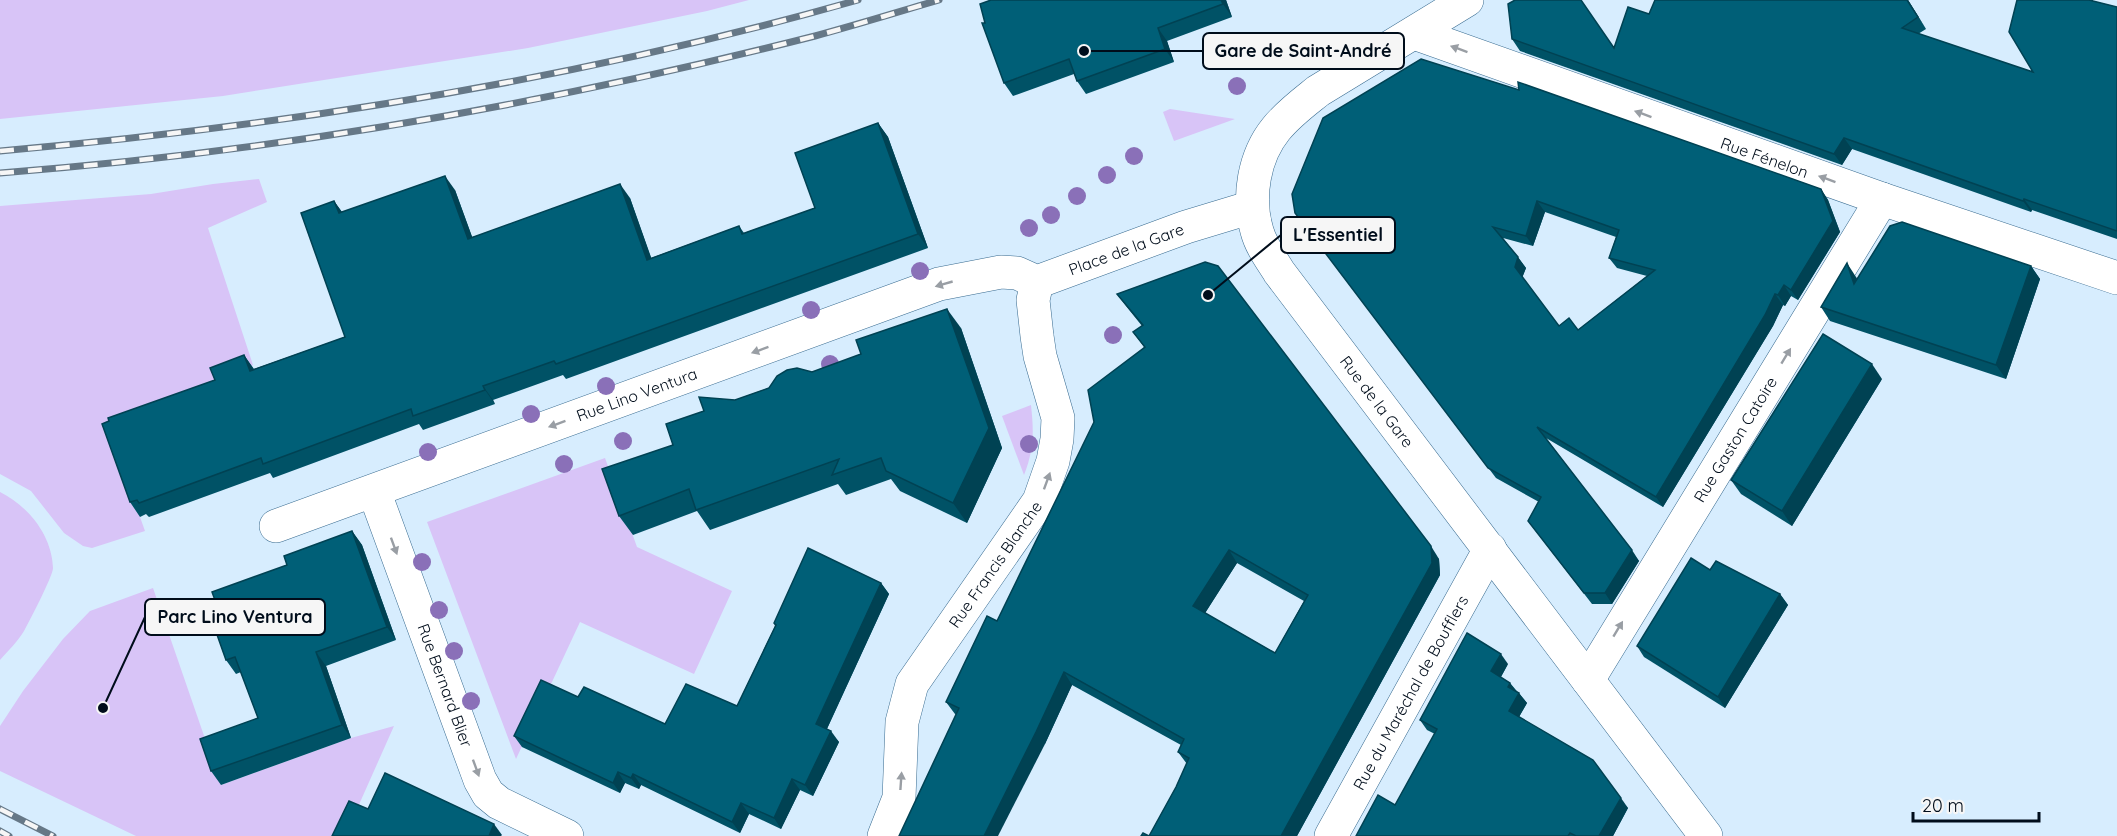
<svg xmlns="http://www.w3.org/2000/svg" width="2117" height="836" font-family="Quicksand,sans-serif">
<style>
.green{fill:#d8c4f7}
.lines{fill:none;stroke-linecap:round;stroke-linejoin:round}
.minor-casing{stroke:#386b90;stroke-width:34}
.minor{stroke:#fff;stroke-width:33}
.rail-casing{stroke:#667887;stroke-width:7}
.rail{stroke:#f6f6f6;stroke-width:4.5;stroke-dasharray:14;stroke-linecap:butt}
.tree{fill:#8a70b8}
.wall{fill:#005266;fill-rule:evenodd}
.shaded-wall{fill:#004253}
.building{fill:#005f77;stroke:#004253;stroke-width:1.5;fill-rule:evenodd}
.oneway{fill:#999ea4}
.labels{text-anchor:middle;dominant-baseline:central;stroke-width:6;stroke-linejoin:round;paint-order:stroke}
.street-label{font-size:16px;fill:#000d1b;stroke:#f6f6f6}
.leader{fill:none;stroke:#000d1b;stroke-width:2}
.callout-dot{fill:#000d1b;stroke:#f6f6f6;stroke-width:2}
.callout{fill:#f6f6f6;stroke:#000d1b;stroke-width:2}
.callout-label{font-size:18px;text-anchor:middle;font-weight:bold;fill:#000d1b}
</style>
<rect width="100%" height="100%" fill="#d7edfe"/>
<!-- green -->
<g class="green">
<polygon points="0,0 749,0 707,11 528,48 223,96 0,119"/>
<polygon points="1170,109 1235,119 1174,141 1163,112"/>
<polygon points="259,179 267,202 208,228 253,365 110,433 145,531 92,548 83,546 64,533 31,491 0,474 0,206 151,194 213,184"/>
<path d="M1031 405C1034 433 1034 449 1024 475L1002 416Z"/>
<polygon points="605,458 637,547 732,591 694,674 580,622 516,759 427,522"/>
<path d="M0 492C28 506 52 535 53 568 53 576 29 622 24 631 18 641 8 651 0 660Z"/>
<polygon points="153,588 221,785 351,738 394,726 345,836 136,836 0,771 0,726 23,691 63,639 90,611"/>
</g>
<g class="lines">
<defs>
<g id="minor">
<path id="s1" d="M1467 0 1318 91C1303 103 1288 114 1276 129 1254 156 1247 197 1257 231 1261 246 1271 259 1279 272L1706 836"/>
<path id="s2" d="M1414 33 1882 199 2117 278"/>
<path id="s3" d="M374 491 480 780 488 794 499 803 567 836"/>
<path id="s4" d="M276 526 939 284 1001 272 1017 273 1037 282 1186 227 1252 207"/>
<path id="s5" d="M1588 680 1882 199"/>
<path id="s6" d="M884 836 899 798 902 722 912 684 1039 501 1053 461 1057 439 1058 418 1040 356 1037 336 1033 300 1037 282"/>
<path id="s7" d="M1331 836 1490 549"/>
</g>
</defs>
<!-- minor casing -->
<use href="#minor" class="minor-casing"/>
<!-- minor -->
<use href="#minor" class="minor"/>
<defs>
<g id="rail">
<path d="M0 151C287 126 581 79 858 0"/>
<path d="M0 173C275 152 548 104 815 36 856 25 898 12 939 0"/>
<polyline points="0,809 53,836"/>
<polyline points="0,831 9,836"/>
</g>
</defs>
<!-- rail casing -->
<use href="#rail" class="rail-casing"/>
<!-- rail -->
<use href="#rail" class="rail"/>
</g>
<!-- trees -->
<g class="tree">
<circle cx="1237" cy="86" r="9"/>
<circle cx="1134" cy="156" r="9"/>
<circle cx="1107" cy="175" r="9"/>
<circle cx="1077" cy="196" r="9"/>
<circle cx="1051" cy="215" r="9"/>
<circle cx="1029" cy="228" r="9"/>
<circle cx="920" cy="271" r="9"/>
<circle cx="811" cy="310" r="9"/>
<circle cx="1113" cy="335" r="9"/>
<circle cx="830" cy="364" r="9"/>
<circle cx="606" cy="386" r="9"/>
<circle cx="531" cy="414" r="9"/>
<circle cx="623" cy="441" r="9"/>
<circle cx="1029" cy="444" r="9"/>
<circle cx="428" cy="452" r="9"/>
<circle cx="564" cy="464" r="9"/>
<circle cx="422" cy="562" r="9"/>
<circle cx="439" cy="610" r="9"/>
<circle cx="454" cy="651" r="9"/>
<circle cx="471" cy="701" r="9"/>
</g>
<!-- wall -->
<g class="wall">
<polygon points="1226,0 1232,17 1167,41 1174,62 1086,94 1077,81 1074,74 1013,96 1004,83"/>
<polygon points="1908,0 1926,29 1918,34 2033,72 2017,0 2093,0 2093,1 2117,7 2117,239 2032,210 2031,212 1852,149 1842,165 1520,51 1512,39 1614,48 1649,14"/>
<polygon points="878,123 888,137 928,248 566,379 563,375 493,400 495,404 423,430 419,424 273,478 270,473 149,517 146,514 140,517 130,502 215,380 244,355 254,369 345,337 334,201 342,212 455,190 472,237 630,198 651,258 739,226 744,233 815,208"/>
<path d="M1821 189 1828 200 1840 232 1798 300 1791 296 1785 306 1783 305 1773 326 1663 507 1546 438 1639 561 1612 604H1592L1528 521 1539 502 1496 478 1303 223 1295 213 1292 194ZM1545 212 1616 237 1609 258 1617 268 1647 276 1578 330 1559 326 1522 278 1526 268 1503 238 1533 246Z"/>
<polygon points="2031,266 2040,279 2006,379 1830,321 1821,307 1856,277 1857,279"/>
<path d="M1117 294 1439 559 1440 575 1297 836H1141H1149L1176 787 1187 764 1178 752 1181 745 1072 685 1045 744 956 715 955 714 946 702 997 621 1144 347 1133 332 1142 326 1126 306ZM1237 563 1304 601 1275 653 1205 613Z"/>
<polygon points="961,328 1002,448 967,523 900,491 891,479 846,495 838,484 710,530 697,511 633,535 619,516 673,445 735,400 812,372"/>
<polygon points="1882,379 1792,526 1741,494 1731,480"/>
<polygon points="352,531 362,545 396,640 326,666 351,738 221,785 211,771 258,718 241,672 236,674 226,660 219,611 287,565"/>
<polygon points="1710,570 1780,594 1788,605 1725,708 1644,657 1637,646"/>
<polygon points="881,583 889,594 827,729 839,742 813,796 800,790 781,829 749,814 740,833 641,785 639,789 625,783 620,793 522,747 514,736 578,697 665,724 737,706 775,626 774,623"/>
<polygon points="1508,664 1501,677 1510,683 1527,703 1519,717 1628,808 1613,836 1356,836 1395,805 1435,734 1427,730 1420,720"/>
</g>
<!-- shaded-wall -->
<g class="shaded-wall">
<polygon points="1221,0 1226,0 1232,17 1223,4"/>
<polygon points="1907,0 1908,0 1926,29 1918,17"/>
<polygon points="1158,28 1167,41 1174,62 1165,49"/>
<polygon points="878,123 888,137 928,248 918,234"/>
<polygon points="1844,138 1852,149 1842,165 1834,154"/>
<polygon points="445,176 455,190 478,253 468,239"/>
<polygon points="620,184 630,198 657,274 647,260"/>
<polygon points="1821,189 1828,200 1840,232 1798,300 1791,290"/>
<polygon points="2024,199 2032,210 2031,212 2023,201"/>
<polygon points="334,201 344,215 339,213"/>
<polygon points="1537,201 1545,212 1533,246 1526,236"/>
<polygon points="1518,257 1526,268 1522,278 1515,267"/>
<polygon points="1847,263 1856,277 1864,297 1854,284"/>
<polygon points="2031,266 2040,279 2006,379 1996,365"/>
<polygon points="1784,285 1791,296 1785,306 1778,295"/>
<polygon points="1775,294 1783,305 1773,326 1663,507 1656,497"/>
<polygon points="947,309 961,328 1002,448 967,523 953,503"/>
<polygon points="244,355 254,370 250,371"/>
<polygon points="1872,364 1882,379 1792,526 1782,511"/>
<polygon points="483,386 493,400 495,404 485,390"/>
<polygon points="352,531 362,545 396,640 387,627"/>
<polygon points="1431,546 1439,559 1440,575 1297,836 1281,836"/>
<polygon points="1229,550 1237,563 1202,618 1193,606"/>
<polygon points="1632,550 1639,561 1612,604 1605,593"/>
<polygon points="881,583 889,594 824,735 816,724"/>
<polygon points="1780,594 1788,605 1725,708 1718,697"/>
<polygon points="316,652 326,666 351,738 342,725"/>
<polygon points="1501,654 1508,664 1498,682 1491,671"/>
<polygon points="1064,672 1072,685 1045,744 998,836 984,836"/>
<polygon points="1510,683 1518,694 1508,687"/>
<polygon points="1519,693 1527,703 1516,722 1509,711"/>
<polygon points="831,731 839,742 813,796 805,785"/>
<polygon points="618,772 625,783 620,793 613,783"/>
<polygon points="633,774 641,785 639,789 631,778"/>
<polygon points="792,779 800,790 781,829 774,818"/>
<polygon points="1621,798 1628,808 1613,836 1599,836"/>
<polygon points="741,803 749,814 740,833 732,822"/>
<polygon points="494,824 502,835 501,836 489,836"/>
</g>
<!-- building -->
<g class="building">
<polygon points="991,0 1221,0 1223,4 1158,28 1165,49 1077,81 1069,59 1004,83 982,23 985,23 980,4"/>
<polygon points="1515,0 1581,0 1614,48 1628,7 1649,14 1655,0 1907,0 1918,17 1902,28 2033,72 2009,32 2017,0 2089,0 2117,7 2117,231 2024,199 2023,201 1844,138 1834,154 1512,39 1508,4"/>
<path d="M1421 59 1519 90 1518 82 1821 189 1833 221 1791 290 1784 285 1778 295 1775 294 1765 315 1656 497 1537 427 1632 550 1605 593H1584L1528 521 1541 497 1488 468 1295 213 1292 194 1323 118ZM1537 201 1619 230 1609 258 1655 270 1578 330 1569 318 1559 326 1515 267 1518 257 1493 227 1526 236Z"/>
<polygon points="878,123 918,234 556,364 554,361 483,386 485,390 413,416 411,409 263,464 261,458 139,503 137,500 130,502 102,424 109,421 108,418 215,380 210,368 244,355 250,371 345,337 301,213 334,201 339,213 445,176 468,239 620,184 647,260 739,226 742,234 815,208 795,153"/>
<polygon points="1902,222 2031,266 1996,365 1821,307 1847,263 1854,284 1890,226"/>
<path d="M1205 262 1218 266 1431 546 1432 563 1281 836H1141L1143 833 1149 836 1176 787 1189 758 1178 752 1184 739 1064 672 1036 732 984 836H899L959 708 946 702 987 616 997 621 1094 422 1088 390 1145 347 1133 332 1143 325 1117 294ZM1229 550 1308 595 1275 653 1193 606Z"/>
<polygon points="947,309 989,428 953,503 886,471 881,458 832,475 839,459 696,510 689,489 619,516 602,469 673,445 666,424 704,411 699,397 735,400 769,388 777,376 787,370 797,368 812,372 861,354 856,340"/>
<polygon points="1823,334 1872,364 1782,511 1731,480"/>
<polygon points="352,531 387,627 316,652 342,725 211,771 200,739 258,718 235,657 226,660 210,615 219,611 212,592 287,565 284,556"/>
<polygon points="808,548 881,583 816,724 831,731 805,785 792,779 774,818 741,803 732,822 633,774 631,778 618,772 613,783 514,736 541,680 578,697 584,687 665,724 686,684 737,706 776,625 774,623"/>
<polygon points="1691,558 1710,570 1716,561 1780,594 1718,697 1637,646"/>
<polygon points="1467,633 1501,654 1491,671 1510,683 1508,687 1519,693 1509,711 1593,760 1621,798 1599,836 1576,836 1570,833 1568,836 1356,836 1378,795 1395,805 1437,729 1420,720"/>
<polygon points="385,773 494,824 489,836 332,836 349,801 368,809"/>
</g>
<!-- one-way arrows -->
<defs><path id="oneway-solid" d="M-6-.8H1V-3.2L6.5 0L1 3.2V.8H-6Z" transform="scale(1.5)"/></defs>
<g class="oneway">
<use href="#oneway-solid" transform="translate(1459 49) rotate(-160)"/>
<use href="#oneway-solid" transform="translate(1643 114) rotate(-160)"/>
<use href="#oneway-solid" transform="translate(1827 179) rotate(-160)"/>
<use href="#oneway-solid" transform="translate(944 284) rotate(164)"/>
<use href="#oneway-solid" transform="translate(760 350) rotate(160)"/>
<use href="#oneway-solid" transform="translate(1786 356) rotate(-59)"/>
<use href="#oneway-solid" transform="translate(557 424) rotate(160)"/>
<use href="#oneway-solid" transform="translate(1047 481) rotate(-70)"/>
<use href="#oneway-solid" transform="translate(394 546) rotate(70)"/>
<use href="#oneway-solid" transform="translate(1618 629) rotate(-59)"/>
<use href="#oneway-solid" transform="translate(476 768) rotate(70)"/>
<use href="#oneway-solid" transform="translate(901 781) rotate(-86)"/>
</g>
<g class="labels">
<!-- street labels -->
<g class="street-label">
<text stroke="none"><textPath href="#s2" startOffset="372">Rue Fénelon</textPath></text>
<text stroke="none"><textPath href="#s4" startOffset="902">Place de la Gare</textPath></text>
<text stroke="none"><textPath href="#s4" startOffset="384">Rue Lino Ventura</textPath></text>
<text stroke="none"><textPath href="#s1" startOffset="548">Rue de la Gare</textPath></text>
<text stroke="none"><textPath href="#s5" startOffset="282">Rue Gaston Catoire</textPath></text>
<text stroke="none"><textPath href="#s6" startOffset="302">Rue Francis Blanche</textPath></text>
<text stroke="none"><textPath href="#s3" startOffset="207">Rue Bernard Blier</textPath></text>
<text stroke="none"><textPath href="#s7" startOffset="164">Rue du Maréchal de Boufflers</textPath></text>
</g>
</g>
<!-- callouts -->
<path class="leader" d="M1084 51L1203 51M1208 295L1281 235M103 708L145 617"/>
<g class="callout-dot">
<circle cx="1084" cy="51" r="6"/>
<circle cx="1208" cy="295" r="6"/>
<circle cx="103" cy="708" r="6"/>
</g>
<g class="callout">
<rect x="1203" y="33" width="201" height="36" rx="6"/>
<rect x="1281" y="217" width="114" height="36" rx="6"/>
<rect x="145" y="599" width="180" height="36" rx="6"/>
</g>
<g class="callout-label">
<text x="1303" y="57">Gare de Saint-André</text>
<text x="1338" y="241">L'Essentiel</text>
<text x="235" y="623">Parc Lino Ventura</text>
</g>
<!-- scale -->
<path d="M1913 812v9h126v-9" fill="none" stroke="#000d1b" stroke-width="3"/>
<text x="1922" y="812" font-size="18" fill="#000d1b" stroke="#f6f6f6" stroke-width="4.5" paint-order="stroke">20 m</text>
</svg>
